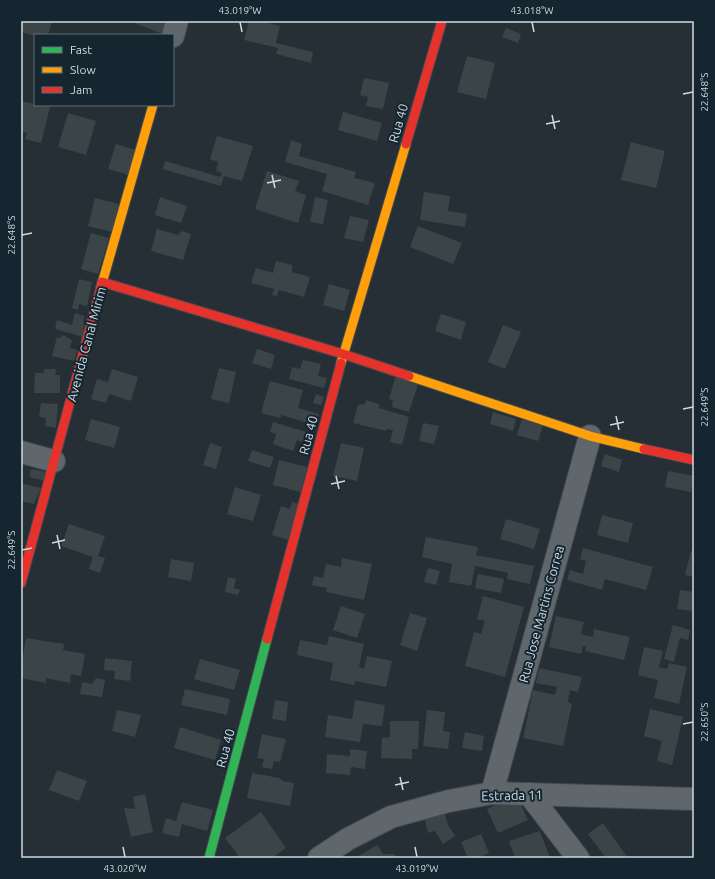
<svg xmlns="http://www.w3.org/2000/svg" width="715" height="879" font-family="Ubuntu,sans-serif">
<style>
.building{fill:#3b4548}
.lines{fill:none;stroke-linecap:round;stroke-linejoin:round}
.street-casing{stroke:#414a4f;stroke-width:24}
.fast-casing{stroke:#414a4f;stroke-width:11}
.slow-casing{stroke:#414a4f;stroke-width:11}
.jam-casing{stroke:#414a4f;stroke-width:11}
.street{stroke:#60676c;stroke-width:22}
.fast{stroke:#30b455;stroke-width:9}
.slow{stroke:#ff9f0a;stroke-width:9}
.jam{stroke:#e5322d;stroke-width:9}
.ticks{fill:none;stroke:#cfdae1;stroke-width:1.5}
.labels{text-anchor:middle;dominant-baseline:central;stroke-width:4;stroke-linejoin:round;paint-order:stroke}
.street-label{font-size:13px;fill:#cfdae1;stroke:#152631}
.neatline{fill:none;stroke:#cfdae1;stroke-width:1.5}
.ticks-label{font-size:10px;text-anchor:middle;fill:#cfdae1}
</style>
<rect width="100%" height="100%" fill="#252f35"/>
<!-- building -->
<g class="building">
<polygon points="21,21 52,21 48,35 35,36 21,32"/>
<polygon points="136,21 171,21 165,35 135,23"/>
<polygon points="249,21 262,21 280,26 276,43 313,52 311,63 276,54 278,48 244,40"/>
<polygon points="506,28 521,34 518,43 502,37"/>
<polygon points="467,56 495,63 486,99 457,92"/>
<polygon points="364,78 389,83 383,109 366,106 368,97 360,95"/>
<polygon points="21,101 35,104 35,105 50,107 41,143 25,139 27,133 21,132"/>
<polygon points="343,112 382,123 377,141 338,130"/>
<polygon points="68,113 96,121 86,155 58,147"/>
<polygon points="217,136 253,146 242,181 224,176 221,186 163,169 165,161 220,177 222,173 216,171 218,162 210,159"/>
<polygon points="291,140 302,144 299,156 356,172 354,178 375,183 368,205 322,191 327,174 285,162"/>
<polygon points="631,142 665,151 656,188 621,180"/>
<polygon points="116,144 136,150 128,175 108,169"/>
<polygon points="267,171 299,181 295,191 306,195 298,223 255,209"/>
<polygon points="424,192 450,196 448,211 467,214 465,227 420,220"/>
<polygon points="160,197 187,206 181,223 155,215"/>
<polygon points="315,197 328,200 323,224 310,222"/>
<polygon points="95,198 119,204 112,232 88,226"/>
<polygon points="350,216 369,220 363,242 344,238"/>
<polygon points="418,226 462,243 453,264 410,247"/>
<polygon points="157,229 178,235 182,231 191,234 183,260 151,251"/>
<polygon points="91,233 109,238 98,274 81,269"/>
<polygon points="276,261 292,265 292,272 310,277 304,297 279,290 277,296 272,295 274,289 251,283 256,268 273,273"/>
<polygon points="79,279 92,282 87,306 79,304 78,310 72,308"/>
<polygon points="329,284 350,290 344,311 323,305"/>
<polygon points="75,313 84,316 83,337 55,329 57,320 72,325"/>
<polygon points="441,314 466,322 461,340 435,331"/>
<polygon points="503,325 521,332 505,369 488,362"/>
<polygon points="63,335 72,340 70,348 77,350 74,361 52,356 57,337 60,338"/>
<polygon points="257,349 275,355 271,369 252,363"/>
<polygon points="303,360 321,364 318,376 327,378 324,388 289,379 292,367 300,369"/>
<polygon points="219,368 236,372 229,403 211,399"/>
<polygon points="44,369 56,369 55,375 60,375 60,393 34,393 35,373 44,373"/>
<polygon points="112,369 138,377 131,401 109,394 106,403 91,399 97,379 108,382"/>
<polygon points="396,375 419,381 409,412 392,407 393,400 389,399"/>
<polygon points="270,381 303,390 298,408 319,414 315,425 281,415 280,418 261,413"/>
<polygon points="316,394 324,397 321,405 313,403"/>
<polygon points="366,400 379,404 379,408 409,417 402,445 390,442 393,430 386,429 386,431 353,423 358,405 365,404"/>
<polygon points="41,403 58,404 56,428 45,426 46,418 39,417"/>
<polygon points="493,412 516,419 513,431 490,424"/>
<polygon points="91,419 120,427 114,448 85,440"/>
<polygon points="522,419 543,425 538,441 517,435"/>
<polygon points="273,422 306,432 303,442 297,440 293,451 273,444 276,434 270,432"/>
<polygon points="423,423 439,426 434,444 419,441"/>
<polygon points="210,443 222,447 216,469 203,465"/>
<polygon points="341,443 364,448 357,481 333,476"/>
<polygon points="252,450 274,457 270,468 248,461"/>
<polygon points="605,454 622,460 619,472 601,466"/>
<polygon points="279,460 307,467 301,492 273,485"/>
<polygon points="31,469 47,472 45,481 29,477"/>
<polygon points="668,471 694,476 691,492 665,487"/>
<polygon points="21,483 41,488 34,504 21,501"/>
<polygon points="235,487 261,495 253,521 227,514"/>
<polygon points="292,502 299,504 288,540 272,535 281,506 290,509"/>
<polygon points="602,515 633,523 628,543 597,535"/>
<polygon points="506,519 540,529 534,549 500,539"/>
<polygon points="69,524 105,536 98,556 105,558 100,573 89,569 93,557 61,546"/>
<polygon points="426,537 478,547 476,555 534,566 530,584 507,579 508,573 475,566 471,586 449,582 452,564 422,557"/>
<polygon points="583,548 653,567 646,590 605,579 602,590 567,580 570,570 583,574 586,561 580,559"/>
<polygon points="691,551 694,551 694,577 685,575"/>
<polygon points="342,558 372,564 364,600 326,592 327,588 312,585 314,576 323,578 326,564 341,567"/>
<polygon points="171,559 194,563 191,581 168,577"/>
<polygon points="428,568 440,571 436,585 424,582"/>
<polygon points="478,574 504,579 501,593 475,588"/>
<polygon points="228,577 236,579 234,588 240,590 238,595 225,592"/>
<polygon points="680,590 694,592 694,611 677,609"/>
<polygon points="483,596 524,607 505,677 465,666 474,632 481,634 485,621 477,619"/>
<polygon points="341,606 365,614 357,638 333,630"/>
<polygon points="410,613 427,618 417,651 400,645"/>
<polygon points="556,616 584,622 581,634 593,637 594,629 630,637 624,660 585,651 586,646 583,646 581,654 549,647"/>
<polygon points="673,625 690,630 688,640 680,638 674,662 664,659"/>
<polygon points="329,636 364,644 359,666 364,669 367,656 392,661 386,687 355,681 354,685 330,680 333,663 297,655 300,640 327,645"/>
<polygon points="26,638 64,644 63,650 85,654 81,676 71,674 70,683 46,678 46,683 21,678 21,669"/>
<polygon points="644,647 663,651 659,667 667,669 669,663 687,667 679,704 654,698 658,680 638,675"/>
<polygon points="105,658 132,661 130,681 114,679 115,671 104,670"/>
<polygon points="200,659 240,670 234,690 194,679"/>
<polygon points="539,668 582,677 578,692 570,690 568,702 572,704 563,746 523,738 533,690 555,695 557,687 536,683"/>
<polygon points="96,678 105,680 102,697 80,694 82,682 92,684"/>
<polygon points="185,689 230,699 227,715 181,705"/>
<polygon points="275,700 288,702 286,721 272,719"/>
<polygon points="355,700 385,705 382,726 363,724 360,742 325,737 328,715 352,719"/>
<polygon points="650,709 683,717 672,765 657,761 662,741 644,736"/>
<polygon points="117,710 141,715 135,737 112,731"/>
<polygon points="427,710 445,712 443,731 450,732 448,749 423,746"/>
<polygon points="390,721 419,721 418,749 412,749 412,759 381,758 382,738 390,737"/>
<polygon points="180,727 221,740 215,760 174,748"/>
<polygon points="465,732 484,736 482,751 462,748"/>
<polygon points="262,734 286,739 280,762 274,761 272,769 262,767 264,759 257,758"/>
<polygon points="350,749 367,751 365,769 351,767 350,775 326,773 327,754 350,756"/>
<polygon points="57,770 87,781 79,801 49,790"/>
<polygon points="252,773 279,778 283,781 294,783 290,806 247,798"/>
<polygon points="145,794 153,832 131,837 124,808 135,809 133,797"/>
<polygon points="517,796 528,820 498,833 487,809"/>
<polygon points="182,802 213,810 207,831 182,824 179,837 162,833 166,818 176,821"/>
<polygon points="444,811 448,825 455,836 443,844 435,831 428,833 424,817"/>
<polygon points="261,812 286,848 272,858 234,858 238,855 225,838"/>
<polygon points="603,823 628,858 606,858 588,834"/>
<polygon points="540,831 550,858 515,858 509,841"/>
<polygon points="481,834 489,853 478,858 468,858 461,842"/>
<polygon points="377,845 383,854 394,854 398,858 358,858 357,857"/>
</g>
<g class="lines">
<defs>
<g id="street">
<polyline points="173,36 177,21"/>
<polyline points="21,452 54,461"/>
<polyline points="492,793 590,436"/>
<polyline points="529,794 578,858"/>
<polyline points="319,858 348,839 391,817 449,801 492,793 694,799"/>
</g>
<polyline id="fast" points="209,858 267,639"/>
<g id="slow">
<polyline points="101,287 153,105"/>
<polyline points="341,363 406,144"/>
<polyline points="409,376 590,436 644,449"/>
</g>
<g id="jam">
<polyline points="406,144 442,21"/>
<polyline points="102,282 343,354 409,376"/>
<polyline points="644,449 694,460"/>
<polyline points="21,583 101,287"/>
<polyline points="267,639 341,363"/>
</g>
</defs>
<!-- street casing -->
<use href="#street" class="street-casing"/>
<!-- fast casing -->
<use href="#fast" class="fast-casing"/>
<!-- slow casing -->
<use href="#slow" class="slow-casing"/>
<!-- jam casing -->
<use href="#jam" class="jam-casing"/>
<!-- street -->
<use href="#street" class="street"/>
<!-- fast -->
<use href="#fast" class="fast"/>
<!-- slow -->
<use href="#slow" class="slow"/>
<!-- jam -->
<use href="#jam" class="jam"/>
</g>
<!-- ticks -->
<path class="ticks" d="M240 22 242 32M532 22 534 32M683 94 693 92M552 115 555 129M546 124 560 121M272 175 275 188M267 183 281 180M22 235 32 233M683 409 693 407M616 416 619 430M610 425 624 422M336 476 339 489M331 484 345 481M57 535 60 549M52 543 65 540M22 550 32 548M683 724 693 722M400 777 403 790M395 785 409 782M123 847 125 857M415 847 417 857"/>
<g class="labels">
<!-- street labels -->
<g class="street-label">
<text transform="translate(398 123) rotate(-74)">Rua 40</text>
<text transform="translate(86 344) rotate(-75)">Avenida Canal Mirim</text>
<text transform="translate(308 435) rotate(-75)">Rua 40</text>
<text transform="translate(541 614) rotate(-75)">Rua Jose Martins Correa</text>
<text transform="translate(225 748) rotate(-75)">Rua 40</text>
<text transform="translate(512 795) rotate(-1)">Estrada 11</text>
</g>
</g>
<!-- border -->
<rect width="715" height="879" fill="none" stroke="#152631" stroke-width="44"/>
<!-- legend -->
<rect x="34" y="34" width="140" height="72" fill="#152631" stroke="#5f6e77"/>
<rect x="42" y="47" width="20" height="6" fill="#30b455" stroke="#5f6e77"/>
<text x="70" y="54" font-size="12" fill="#cfdae1">Fast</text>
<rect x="42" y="67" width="20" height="6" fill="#ff9f0a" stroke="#5f6e77"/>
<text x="70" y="74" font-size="12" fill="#cfdae1">Slow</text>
<rect x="42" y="87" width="20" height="6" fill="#e5322d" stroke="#5f6e77"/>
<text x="70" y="94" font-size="12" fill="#cfdae1">Jam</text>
<rect x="22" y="22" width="671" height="835" class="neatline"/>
<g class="ticks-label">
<text x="240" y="14">43.019°W</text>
<text x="532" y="14">43.018°W</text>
<text transform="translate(704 92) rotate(-90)" y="4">22.648°S</text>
<text transform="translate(11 235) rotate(-90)" y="4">22.648°S</text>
<text transform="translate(704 407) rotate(-90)" y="4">22.649°S</text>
<text transform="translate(11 550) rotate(-90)" y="4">22.649°S</text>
<text transform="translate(704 722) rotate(-90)" y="4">22.650°S</text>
<text x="125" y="872">43.020°W</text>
<text x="417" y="872">43.019°W</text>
</g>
</svg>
